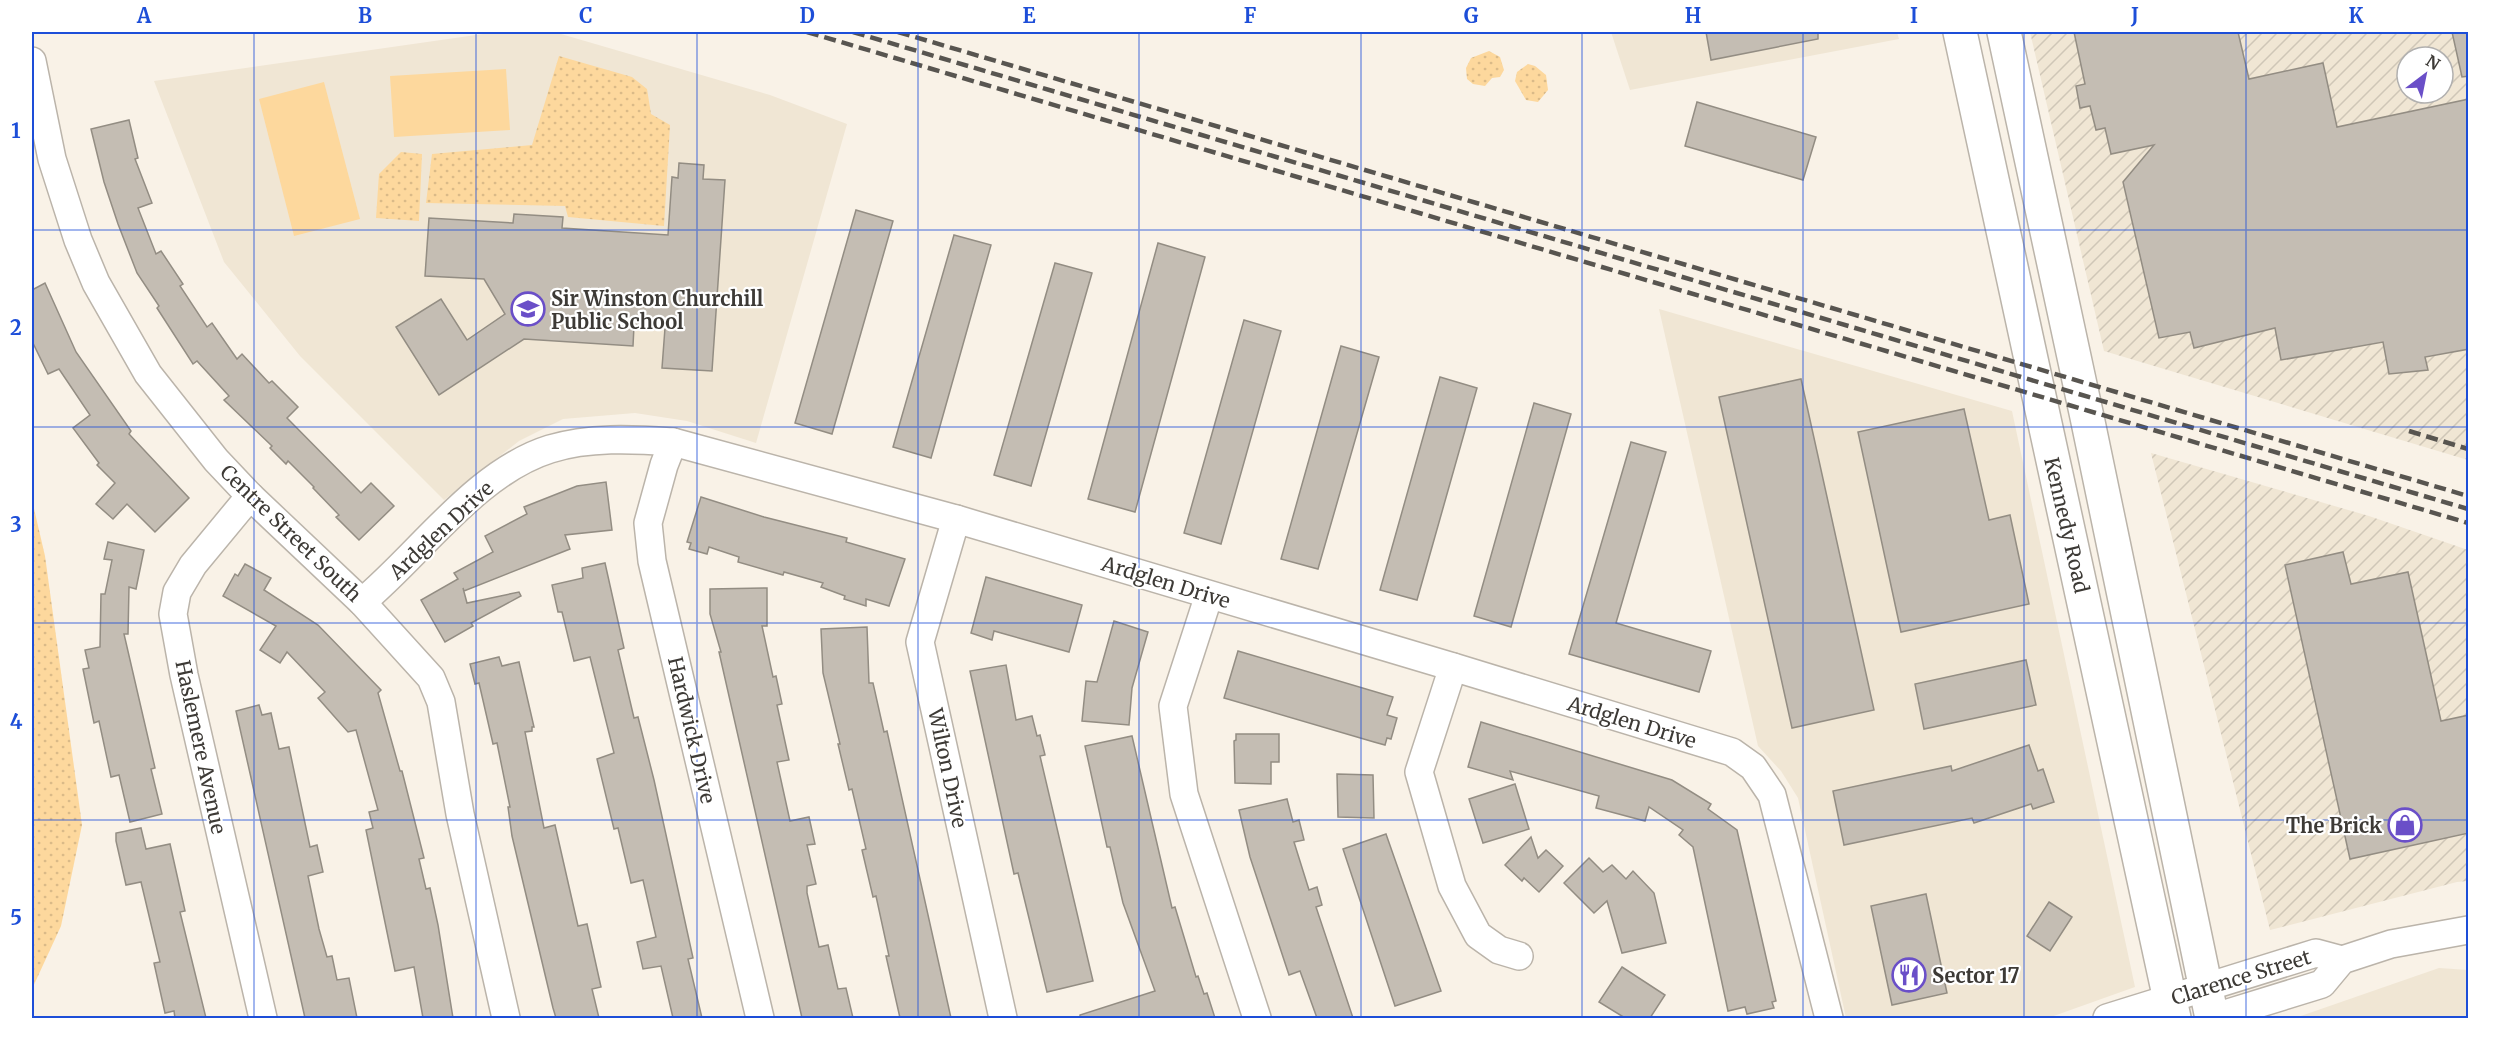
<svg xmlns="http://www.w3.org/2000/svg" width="2500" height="1050" font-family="Merriweather,serif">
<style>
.built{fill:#f0e6d4}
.industrial{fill:url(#industrial-furrows);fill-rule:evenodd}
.park{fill:url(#park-dots)}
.pitch{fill:#fdd89d}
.building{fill:#c4bdb3;stroke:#938d83;stroke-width:1.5}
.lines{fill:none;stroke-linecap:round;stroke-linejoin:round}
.minor-casing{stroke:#bbb4aa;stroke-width:30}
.major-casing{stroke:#bbb4aa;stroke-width:36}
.minor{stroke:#fff;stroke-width:27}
.major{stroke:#fff;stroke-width:33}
.rail{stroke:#585550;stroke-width:4.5;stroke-dasharray:12 6;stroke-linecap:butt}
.grid{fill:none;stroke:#1d4ed8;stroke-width:1.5;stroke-opacity:0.55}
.labels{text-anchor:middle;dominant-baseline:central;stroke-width:4.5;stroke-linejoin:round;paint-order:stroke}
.poi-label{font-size:20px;font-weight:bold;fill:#3d3a36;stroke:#fff;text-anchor:start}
.street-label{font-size:20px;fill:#3d3a36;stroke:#fff}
.neatline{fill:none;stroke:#1d4ed8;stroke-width:2}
.grid-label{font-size:20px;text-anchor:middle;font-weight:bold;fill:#1d4ed8}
</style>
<defs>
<pattern id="industrial-furrows" width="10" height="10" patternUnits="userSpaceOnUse" patternTransform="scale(1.5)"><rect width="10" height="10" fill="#f0e6d4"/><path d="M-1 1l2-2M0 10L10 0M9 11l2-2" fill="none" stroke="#cfc6b7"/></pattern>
<pattern id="park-dots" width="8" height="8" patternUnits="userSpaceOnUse" patternTransform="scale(1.5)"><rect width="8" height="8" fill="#fdd89d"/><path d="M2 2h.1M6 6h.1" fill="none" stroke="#daba88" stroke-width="1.8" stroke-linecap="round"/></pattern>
</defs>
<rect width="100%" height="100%" fill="#f9f2e7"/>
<!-- built -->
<g class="built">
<polygon points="497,32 546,32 561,34 770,95 847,124 756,443 687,421 635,413 563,419 519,441 444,500 300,356 224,262 154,81"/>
<polygon points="1611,32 1897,32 1899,39 1630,90"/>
<polygon points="1659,309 2012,411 2135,987 2048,1018 1846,1018 1798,798 1781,771 1758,746"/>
<polygon points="2439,968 2468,970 2468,1018 2295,1018"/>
</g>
<!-- industrial -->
<g class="industrial">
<path d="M2030 32H2468V460L2104 351ZM2407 57H2443V93H2407Z"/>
<polygon points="2151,453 2369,516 2468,550 2468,881 2457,882 2270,930"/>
</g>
<!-- park -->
<g class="park">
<polygon points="1489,51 1500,57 1504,70 1500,77 1492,78 1485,86 1473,84 1467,79 1466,68 1471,58"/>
<polygon points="559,56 632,77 647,89 651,114 670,125 664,226 568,217 565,206 426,203 432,154 532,145"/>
<polygon points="1528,64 1535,66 1546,75 1548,90 1538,102 1526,100 1515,81 1517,72"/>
<polygon points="401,152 422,154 419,221 376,218 379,174"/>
<polygon points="32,500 45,556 82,825 61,926 32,989"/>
</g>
<!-- pitch -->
<g class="pitch">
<polygon points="506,69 510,130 394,137 390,76"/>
<polygon points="324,82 360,219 294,236 259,99"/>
</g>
<!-- building -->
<g class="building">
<polygon points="1706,32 1818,32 1818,39 1711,60"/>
<polygon points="2074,32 2238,32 2249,79 2323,63 2337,127 2469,99 2469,349 2425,357 2428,370 2389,374 2383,342 2281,360 2275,328 2194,348 2190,332 2159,338 2123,182 2154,145 2111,154 2105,128 2096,130 2090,106 2080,108 2076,86 2085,84"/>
<polygon points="2452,32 2469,32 2469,76 2462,77"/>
<polygon points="1697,102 1816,137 1803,180 1685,146"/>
<polygon points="129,120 138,158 135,159 152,203 138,208 156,254 161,251 183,284 180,286 207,327 212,323 237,359 242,354 269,383 272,381 298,407 287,418 361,493 371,483 394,506 359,540 336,517 339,515 313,488 314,487 288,461 286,464 270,448 272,446 224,400 229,396 197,361 193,364 157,308 159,306 137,273 118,224 104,182 91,129"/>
<polygon points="679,163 704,165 703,179 725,180 712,371 662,368 665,328 634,326 633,346 524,339 439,395 396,327 441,299 467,340 505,314 484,279 425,276 429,218 513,223 514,214 563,217 562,228 668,235 672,177 678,178"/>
<polygon points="856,210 893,221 832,434 795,423"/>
<polygon points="954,235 991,245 931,458 893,447"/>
<polygon points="1158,243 1205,257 1135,512 1088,499"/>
<polygon points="1055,263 1092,273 1031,486 994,475"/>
<polygon points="45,283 76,352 131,431 129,434 189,498 155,532 127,504 113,519 96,504 115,483 97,465 99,463 73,428 90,415 59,369 48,374 32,341 32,290"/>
<polygon points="1244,320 1281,331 1221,544 1184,533"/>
<polygon points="1341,346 1379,357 1318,569 1281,559"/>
<polygon points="1440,377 1477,388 1417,600 1380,590"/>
<polygon points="1801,379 1874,710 1792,728 1719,397"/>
<polygon points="1534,403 1571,414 1511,627 1474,616"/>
<polygon points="1964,409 1989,520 2010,515 2029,604 1901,632 1858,432"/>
<polygon points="1631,442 1666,452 1616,623 1711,651 1699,692 1569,654"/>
<polygon points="606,482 612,530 565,535 570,549 464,591 463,588 467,603 519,592 521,596 471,623 473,626 445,642 421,600 458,579 454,573 493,552 485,536 527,514 524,507 577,486"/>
<polygon points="701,497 764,517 847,538 846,542 905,559 889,606 866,599 866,606 844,599 845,596 821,587 823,583 784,572 783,575 738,562 739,557 709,547 707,554 689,549 691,543 687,542"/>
<polygon points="108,542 144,550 136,589 129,587 128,634 124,634 155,768 151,769 162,814 130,822 119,775 111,777 99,721 94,723 83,669 89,668 85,650 100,647 101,594 105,594 112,560 104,559"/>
<polygon points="2343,552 2351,584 2408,572 2441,721 2469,715 2469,833 2350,859 2285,565"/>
<polygon points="605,563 624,648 618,650 634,718 638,717 654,780 693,958 688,959 702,1018 673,1018 661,966 643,969 637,942 656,937 643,880 631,883 618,828 614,829 597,759 614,753 590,657 574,661 562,612 558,612 552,585 583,578 582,568"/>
<polygon points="245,564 271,578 264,590 318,625 381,690 378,693 400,771 402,771 424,858 419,859 426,889 430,888 438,925 453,1018 423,1018 414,967 395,971 366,830 373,828 369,812 378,810 356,730 348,732 318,698 325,692 287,652 280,663 260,650 276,626 223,596 235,574 238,576"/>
<polygon points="986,577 1082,605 1069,652 994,631 992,640 971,633"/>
<polygon points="767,588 767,626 762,626 773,677 776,676 782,704 777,705 789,760 777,762 790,821 809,817 815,844 807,845 816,884 807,886 807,893 819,947 828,945 838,989 846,988 853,1018 802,1018 719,652 721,652 710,614 710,589"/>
<polygon points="1114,621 1148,632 1132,688 1129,725 1082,721 1086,681 1097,682"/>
<polygon points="867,627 869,683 873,683 884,732 887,731 951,1018 900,1018 886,956 889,956 876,896 873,897 862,850 866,849 852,789 849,790 838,744 840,744 823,673 821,629"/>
<polygon points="1238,651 1393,697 1387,715 1397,718 1391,739 1387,738 1385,745 1374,742 1224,698"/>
<polygon points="499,657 502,666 519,662 534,727 532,727 532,731 525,732 544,828 555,825 578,926 587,924 601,987 592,989 599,1018 556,1018 553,1008 512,836 508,807 510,807 497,743 493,744 479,683 475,684 470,664"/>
<polygon points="2026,660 2036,705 1924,729 1915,684"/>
<polygon points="1006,665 1016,720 1032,716 1037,736 1040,735 1045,755 1040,756 1093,981 1047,992 1018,873 1014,874 970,671"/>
<polygon points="259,705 262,715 271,713 279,749 289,747 310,847 317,845 323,872 308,876 319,929 327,957 332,956 337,980 349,978 357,1018 305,1018 236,711"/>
<polygon points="1481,722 1672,780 1711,804 1708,809 1737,830 1776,1001 1772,1002 1774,1008 1747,1014 1745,1007 1728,1011 1693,847 1679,835 1683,830 1649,807 1645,821 1596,808 1599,796 1510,771 1513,780 1468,767"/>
<polygon points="1236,734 1279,734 1279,762 1271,762 1271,784 1235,783 1234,741 1236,740"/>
<polygon points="1132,736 1172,908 1175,907 1196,977 1198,976 1204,994 1207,993 1215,1018 1080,1018 1080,1015 1155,991 1123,903 1110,847 1107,847 1085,746"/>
<polygon points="2029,745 2038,771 2043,769 2054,802 2033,809 2031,804 1974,823 1972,818 1844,845 1833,791 1951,766 1952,771"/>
<polygon points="1337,774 1373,775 1374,818 1338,817"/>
<polygon points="1515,784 1529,829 1483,843 1469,799"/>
<polygon points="1287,799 1293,822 1299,820 1304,840 1294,842 1309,890 1317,887 1322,905 1316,907 1353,1018 1317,1018 1300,971 1289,975 1250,857 1239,810"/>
<polygon points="141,828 146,849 170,844 185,911 180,912 206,1018 175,1018 174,1011 165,1013 154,963 160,962 141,882 126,885 116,841 116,833"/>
<polygon points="1386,834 1441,991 1395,1006 1343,849"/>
<polygon points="1531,837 1538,858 1546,850 1563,866 1539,892 1524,878 1522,881 1505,865"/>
<polygon points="1589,858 1603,872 1612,865 1626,879 1633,871 1654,893 1666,943 1622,953 1607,901 1594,913 1564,883"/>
<polygon points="1926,894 1947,993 1892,1005 1871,906"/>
<polygon points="2049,902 2072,917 2050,951 2027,936"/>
<polygon points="1622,967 1665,995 1650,1018 1625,1018 1599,1002"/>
</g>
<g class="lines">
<defs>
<g id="minor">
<polyline points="32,61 52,159 78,240 96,283 148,374 216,460 250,496 362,602 431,678 441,702 460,814 506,1018"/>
<polyline points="673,442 664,465 648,523 652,561 760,1018"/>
<polyline points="250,496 193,565 177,592 173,614 184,675 263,1018"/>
<polyline points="956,519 920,642 1003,1018"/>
<polyline points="1209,595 1173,706 1184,794 1257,1018"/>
<path d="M362 602C420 554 476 472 550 449 589 437 632 439 673 442L956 519 1453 667 1732 752 1753 767 1772 795 1829 1018"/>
<polyline points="1453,667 1419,772 1452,886 1478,935 1499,950 1519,956"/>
<polyline points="2107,1018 2316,953 2342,960"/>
<polyline points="2212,1018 2322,984 2342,960 2391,944 2468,930"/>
</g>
<g id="major">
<polyline points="1960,32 2174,1018"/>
<polyline points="2004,32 2087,417 2212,1018"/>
</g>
</defs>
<!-- minor casing -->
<use href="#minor" class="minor-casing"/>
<!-- major casing -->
<use href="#major" class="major-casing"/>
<!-- minor -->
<use href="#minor" class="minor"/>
<!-- major -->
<use href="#major" class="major"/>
<!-- rail -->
<g class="rail">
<polyline points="807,32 2468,523"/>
<polyline points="853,32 2468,509"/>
<polyline points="898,32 2468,496"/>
<polyline points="2409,431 2468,449"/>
</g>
</g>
<!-- grid -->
<path class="grid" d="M254 32V1018M476 32V1018M697 32V1018M918 32V1018M1139 32V1018M1361 32V1018M1582 32V1018M1803 32V1018M2024 32V1018M2246 32V1018M32 230H2468M32 427H2468M32 623H2468M32 820H2468"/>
<!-- icons -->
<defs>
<symbol id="school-ring" viewBox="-11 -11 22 22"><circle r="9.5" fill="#fff" stroke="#6a4fc8" stroke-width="1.5"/><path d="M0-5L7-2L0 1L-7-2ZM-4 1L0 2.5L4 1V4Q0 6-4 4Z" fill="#6a4fc8"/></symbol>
<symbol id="shop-ring" viewBox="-11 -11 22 22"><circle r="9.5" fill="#fff" stroke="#6a4fc8" stroke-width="1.5"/><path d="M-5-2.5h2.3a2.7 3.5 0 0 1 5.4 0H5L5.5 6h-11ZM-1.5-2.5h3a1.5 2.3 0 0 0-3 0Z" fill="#6a4fc8"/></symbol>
<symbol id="restaurant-ring" viewBox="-11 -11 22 22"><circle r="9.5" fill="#fff" stroke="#6a4fc8" stroke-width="1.5"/><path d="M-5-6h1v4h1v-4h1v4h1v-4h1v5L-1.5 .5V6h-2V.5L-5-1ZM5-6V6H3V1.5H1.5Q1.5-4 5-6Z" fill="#6a4fc8"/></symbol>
</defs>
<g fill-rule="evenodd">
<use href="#school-ring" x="509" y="290" width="38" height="38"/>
<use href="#shop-ring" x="2386" y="806" width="38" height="38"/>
<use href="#restaurant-ring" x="1890" y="956" width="38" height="38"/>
</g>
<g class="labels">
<!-- poi labels -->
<g class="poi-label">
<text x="551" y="298">Sir Winston Churchill<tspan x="551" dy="23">Public School</tspan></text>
<text x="2382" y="825" text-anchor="end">The Brick</text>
<text x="1932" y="975">Sector 17</text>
</g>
<!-- street labels -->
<g class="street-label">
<text transform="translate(2067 525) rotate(77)">Kennedy Road</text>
<text transform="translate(441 530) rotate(-43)">Ardglen Drive</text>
<text transform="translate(291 533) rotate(44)">Centre Street South</text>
<text transform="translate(1166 582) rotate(17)">Ardglen Drive</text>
<text transform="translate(1632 722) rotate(17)">Ardglen Drive</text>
<text transform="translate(692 730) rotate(77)">Hardwick Drive</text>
<text transform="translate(201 747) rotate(78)">Haslemere Avenue</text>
<text transform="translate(948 768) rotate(78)">Wilton Drive</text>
<text transform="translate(2241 977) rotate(-17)">Clarence Street</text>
</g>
</g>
<!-- border -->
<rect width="2500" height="1050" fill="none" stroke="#ffffff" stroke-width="66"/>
<!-- north arrow -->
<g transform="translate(2425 75) rotate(32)"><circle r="28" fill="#ffffff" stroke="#b1b0af" stroke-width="1.5"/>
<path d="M0-4.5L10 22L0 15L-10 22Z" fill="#6a4fc8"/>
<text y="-9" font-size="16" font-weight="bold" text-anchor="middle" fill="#3d3a36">N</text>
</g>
<rect x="33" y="33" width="2434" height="984" class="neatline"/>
<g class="grid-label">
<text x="144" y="23">A</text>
<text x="365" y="23">B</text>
<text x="586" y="23">C</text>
<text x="807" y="23">D</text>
<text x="1029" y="23">E</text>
<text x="1250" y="23">F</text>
<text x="1471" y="23">G</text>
<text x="1693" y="23">H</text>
<text x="1914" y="23">I</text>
<text x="2135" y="23">J</text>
<text x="2356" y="23">K</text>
<text x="16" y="138">1</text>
<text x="16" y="335">2</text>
<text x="16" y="532">3</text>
<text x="16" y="729">4</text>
<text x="16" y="925">5</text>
</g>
</svg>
